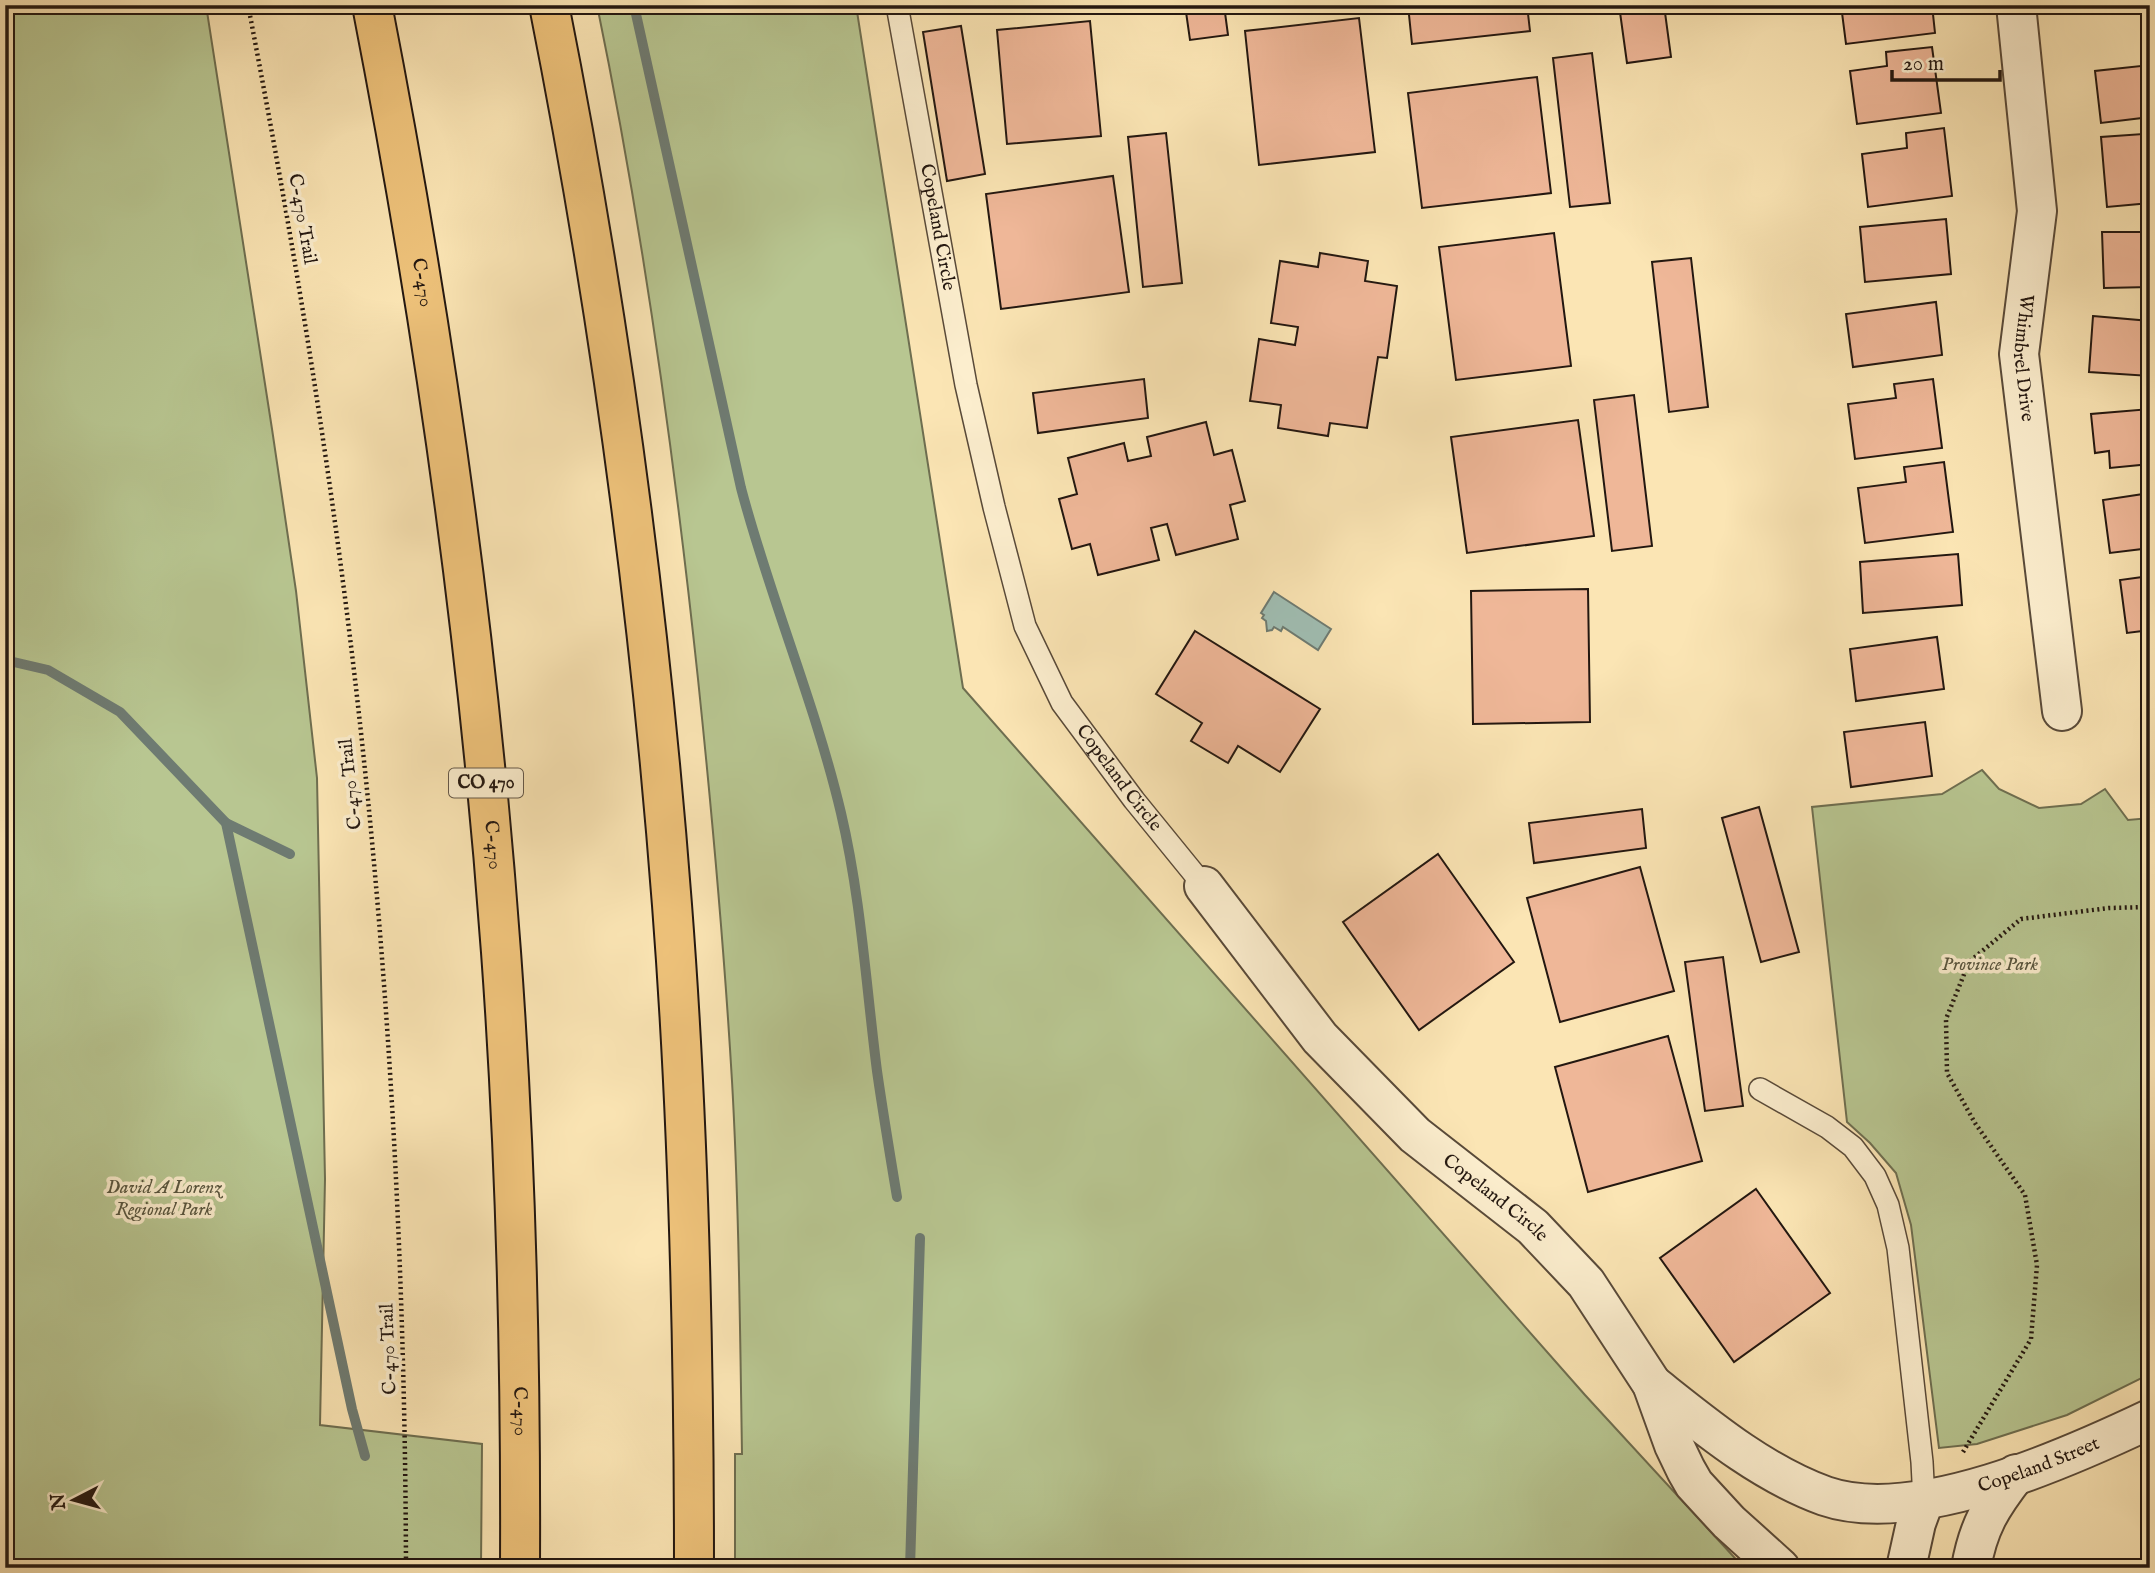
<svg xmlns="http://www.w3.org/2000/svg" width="2155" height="1573" font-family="'IM FELL English',serif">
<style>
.green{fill:#b8c691;stroke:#6e6e50;stroke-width:2}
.water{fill:#a0beb3;stroke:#6e7b72;stroke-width:2}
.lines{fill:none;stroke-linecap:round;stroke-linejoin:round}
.stream{stroke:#6e7b72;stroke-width:10}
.building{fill:#efb798;stroke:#231710;stroke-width:2}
.lane-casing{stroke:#594a39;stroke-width:24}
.street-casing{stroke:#594a39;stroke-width:42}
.highway-casing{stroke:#231710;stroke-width:42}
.path{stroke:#231710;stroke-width:4.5;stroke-dasharray:2 3.5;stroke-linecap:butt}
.lane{stroke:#fceece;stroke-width:21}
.street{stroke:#fceece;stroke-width:38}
.highway{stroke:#eec27a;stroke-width:38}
.labels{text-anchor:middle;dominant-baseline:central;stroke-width:7;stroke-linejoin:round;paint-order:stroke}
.shield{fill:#fceece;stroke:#645849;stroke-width:2}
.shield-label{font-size:18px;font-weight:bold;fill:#231710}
.street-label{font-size:19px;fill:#231710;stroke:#fceece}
.park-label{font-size:19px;font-style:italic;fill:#57543d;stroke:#fceece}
</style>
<rect width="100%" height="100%" fill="#fbe5b4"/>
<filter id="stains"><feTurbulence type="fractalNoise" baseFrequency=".00286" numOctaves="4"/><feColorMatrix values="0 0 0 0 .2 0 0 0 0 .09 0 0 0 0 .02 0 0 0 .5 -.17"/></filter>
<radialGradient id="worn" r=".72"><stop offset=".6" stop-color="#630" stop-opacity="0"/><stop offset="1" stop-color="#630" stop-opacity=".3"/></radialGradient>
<!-- green -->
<g class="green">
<polygon points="5,5 206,5 272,429 296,591 317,778 325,1179 320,1425 482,1444 481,1568 5,1568"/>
<path d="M597 5H856L963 688 1585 1395 1744 1568H735V1454H742C740 1330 739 1205 732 1081 724 946 712 813 698 679 674 453 643 228 597 5Z"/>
<polygon points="1982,770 1999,789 2039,808 2081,804 2105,789 2128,820 2150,818 2150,1374 2067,1415 1977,1444 1939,1448 1911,1225 1896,1173 1870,1143 1847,1122 1812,807 1942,794"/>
</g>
<!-- water -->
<polygon class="water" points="1274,592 1331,629 1318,650 1283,627 1281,631 1274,627 1272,630 1267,631 1266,621 1262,618 1264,615 1261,613"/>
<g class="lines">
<!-- stream -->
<g class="stream">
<path d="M634 5 741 488C770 598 815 703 841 813 861 898 866 985 877 1071 883 1113 890 1155 897 1197"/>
<polyline points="5,660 48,670 120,712 226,823 352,1409 365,1456"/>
<polyline points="226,823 290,854"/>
<polyline points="910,1568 920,1238"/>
</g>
</g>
<!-- building -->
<g class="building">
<polygon points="1185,5 1224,5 1228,35 1190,40"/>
<polygon points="1408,5 1527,5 1530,31 1412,44"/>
<polygon points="1619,5 1664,5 1671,57 1627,63"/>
<polygon points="1841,5 1932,5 1935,33 1846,44"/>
<polygon points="1359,18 1375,152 1259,165 1245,31"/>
<polygon points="1090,21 1101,136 1007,144 997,30"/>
<polygon points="961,26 985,174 947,181 923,32"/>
<polygon points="1932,47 1941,113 1857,124 1850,71 1887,66 1886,52"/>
<polygon points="1592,53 1610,203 1570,207 1553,58"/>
<polygon points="2150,65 2150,117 2101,123 2095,71"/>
<polygon points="1537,77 1551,193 1422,208 1408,93"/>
<polygon points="1944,128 1952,196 1868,207 1862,154 1907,148 1906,133"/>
<polygon points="1166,133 1182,283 1143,287 1128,137"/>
<polygon points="2143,134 2144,149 2150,148 2150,203 2107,207 2101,137"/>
<polygon points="1113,176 1129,292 1001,309 986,194"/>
<polygon points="1946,219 1951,274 1865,282 1860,227"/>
<polygon points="2102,232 2150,232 2150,287 2104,288"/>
<polygon points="1554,233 1571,366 1456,380 1439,247"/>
<polygon points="1320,253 1368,261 1365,281 1397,286 1387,358 1378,357 1367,428 1330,423 1328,436 1278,428 1281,405 1250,401 1259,339 1295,345 1298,327 1271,323 1280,261 1318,267"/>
<polygon points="1691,258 1708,407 1669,412 1652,262"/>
<polygon points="1936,302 1942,355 1853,367 1846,314"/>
<polygon points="2093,316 2150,321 2150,376 2089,372"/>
<polygon points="1144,379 1148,418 1038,433 1033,393"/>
<polygon points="1933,379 1942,448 1855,459 1848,404 1896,398 1894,384"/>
<polygon points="1634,395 1652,546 1612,551 1594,400"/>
<polygon points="2150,409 2150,464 2110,468 2109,451 2095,453 2091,414"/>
<polygon points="1578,420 1594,536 1467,553 1451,437"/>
<polygon points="1206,422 1214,455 1232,450 1245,501 1230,505 1238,539 1176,555 1167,524 1151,528 1159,560 1098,575 1090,544 1072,549 1059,499 1077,494 1068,458 1124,443 1128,461 1151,456 1147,437"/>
<polygon points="1944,462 1953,532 1865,543 1858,488 1906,482 1904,467"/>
<polygon points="2150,493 2150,548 2110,553 2103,500"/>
<polygon points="1958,554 1962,605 1863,613 1860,562"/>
<polygon points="2150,576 2150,630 2127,633 2120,580"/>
<polygon points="1588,589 1590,722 1473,724 1471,591"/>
<polygon points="1195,631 1320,709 1280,772 1238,746 1228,763 1191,741 1202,723 1156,694"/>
<polygon points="1937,637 1944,689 1856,701 1850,649"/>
<polygon points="1925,722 1932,776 1851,787 1844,732"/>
<polygon points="1759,807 1799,952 1761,962 1722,818"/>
<polygon points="1642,809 1646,848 1534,863 1529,823"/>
<polygon points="1438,854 1514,962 1419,1030 1343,922"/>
<polygon points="1640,867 1674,991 1560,1022 1527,898"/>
<polygon points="1723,957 1743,1106 1705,1111 1685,962"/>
<polygon points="1668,1036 1702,1161 1588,1192 1555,1067"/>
<polygon points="1756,1189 1830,1293 1734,1362 1660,1258"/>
</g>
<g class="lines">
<defs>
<g id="lane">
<path id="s1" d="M897 5 966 385 994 507 1025 626 1062 703 1134 800 1204 886"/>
<polyline points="1760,1089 1827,1127 1853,1147 1875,1176 1888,1205 1898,1248 1922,1462 1924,1501"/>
</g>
<g id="street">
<path id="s2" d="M2016 5 2037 211 2019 354 2062 711"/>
<path id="s3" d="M1204 886 1320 1038 1415 1135 1533 1227 1586 1283 1652 1384 1674 1445 1686 1470 1694 1484 1729 1522 1780 1568"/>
<path id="s4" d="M1652 1384C1705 1426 1761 1473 1825 1496 1915 1527 2068 1458 2150 1419"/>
<polyline points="1906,1568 1916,1523 1924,1501"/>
<path d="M1971 1568C1978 1527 1991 1506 2016 1474"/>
</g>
<g id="highway">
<path id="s5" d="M372 5C433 318 478 634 501 952 516 1157 521 1362 520 1568"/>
<path d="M549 5C608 302 649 603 672 905 689 1126 694 1347 694 1568"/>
</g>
</defs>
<!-- lane casing -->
<use href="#lane" class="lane-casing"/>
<!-- street casing -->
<use href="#street" class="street-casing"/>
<!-- highway casing -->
<use href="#highway" class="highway-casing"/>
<!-- path -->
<g class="path">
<path d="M248 5C284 192 316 378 341 567 385 898 405 1233 406 1568"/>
<polyline points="1963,1452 2031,1339 2037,1265 2025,1195 1975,1123 1947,1073 1946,1019 1969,962 2021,919 2109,908 2150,907"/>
<polyline points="5,1546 9,1549 19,1568"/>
</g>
<!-- lane -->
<use href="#lane" class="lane"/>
<!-- street -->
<use href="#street" class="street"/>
<!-- highway -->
<use href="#highway" class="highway"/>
</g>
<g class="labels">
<!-- shield labels -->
<rect class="shield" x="449" y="768.5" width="74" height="29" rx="5"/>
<g class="shield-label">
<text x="486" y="783">CO 470</text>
</g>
<!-- street labels -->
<g class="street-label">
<text transform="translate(302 219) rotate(80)">C-470 Trail</text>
<text stroke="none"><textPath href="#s1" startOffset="226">Copeland Circle</textPath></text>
<text stroke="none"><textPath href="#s5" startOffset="282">C-470</textPath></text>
<text stroke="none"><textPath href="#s2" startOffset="355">Whimbrel Drive</textPath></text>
<text stroke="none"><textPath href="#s1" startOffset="814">Copeland Circle</textPath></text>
<text transform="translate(351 784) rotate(-96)">C-470 Trail</text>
<text stroke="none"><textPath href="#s5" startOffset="849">C-470</textPath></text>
<text stroke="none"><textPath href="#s3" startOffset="429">Copeland Circle</textPath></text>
<text transform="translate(389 1349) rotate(-92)">C-470 Trail</text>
<text stroke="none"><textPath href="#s5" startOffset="1416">C-470</textPath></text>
<text stroke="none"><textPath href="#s4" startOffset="427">Copeland Street</textPath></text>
</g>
<!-- park labels -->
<g class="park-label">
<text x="1990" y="965">Province Park</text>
<text x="164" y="1188">David A Lorenz<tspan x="164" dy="22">Regional Park</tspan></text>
</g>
</g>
<!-- margin -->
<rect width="2155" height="1573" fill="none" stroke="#fbe5b4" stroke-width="28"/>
<rect x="7" y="7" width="2141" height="1559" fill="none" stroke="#231710" stroke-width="3.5"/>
<rect x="14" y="14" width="2127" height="1545" fill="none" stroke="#231710" stroke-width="2"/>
<!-- north arrow -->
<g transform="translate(74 1500) rotate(264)" stroke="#fceece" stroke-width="5" paint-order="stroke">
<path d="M0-5L12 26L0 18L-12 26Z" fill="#231710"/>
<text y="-10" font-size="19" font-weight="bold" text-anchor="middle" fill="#231710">N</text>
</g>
<!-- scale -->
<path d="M1892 70v10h108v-10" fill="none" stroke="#231710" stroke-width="3.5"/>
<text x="1903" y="70" font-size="21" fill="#231710" stroke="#fceece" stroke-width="5" paint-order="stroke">20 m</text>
<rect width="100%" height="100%" filter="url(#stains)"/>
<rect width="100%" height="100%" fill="url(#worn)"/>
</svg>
